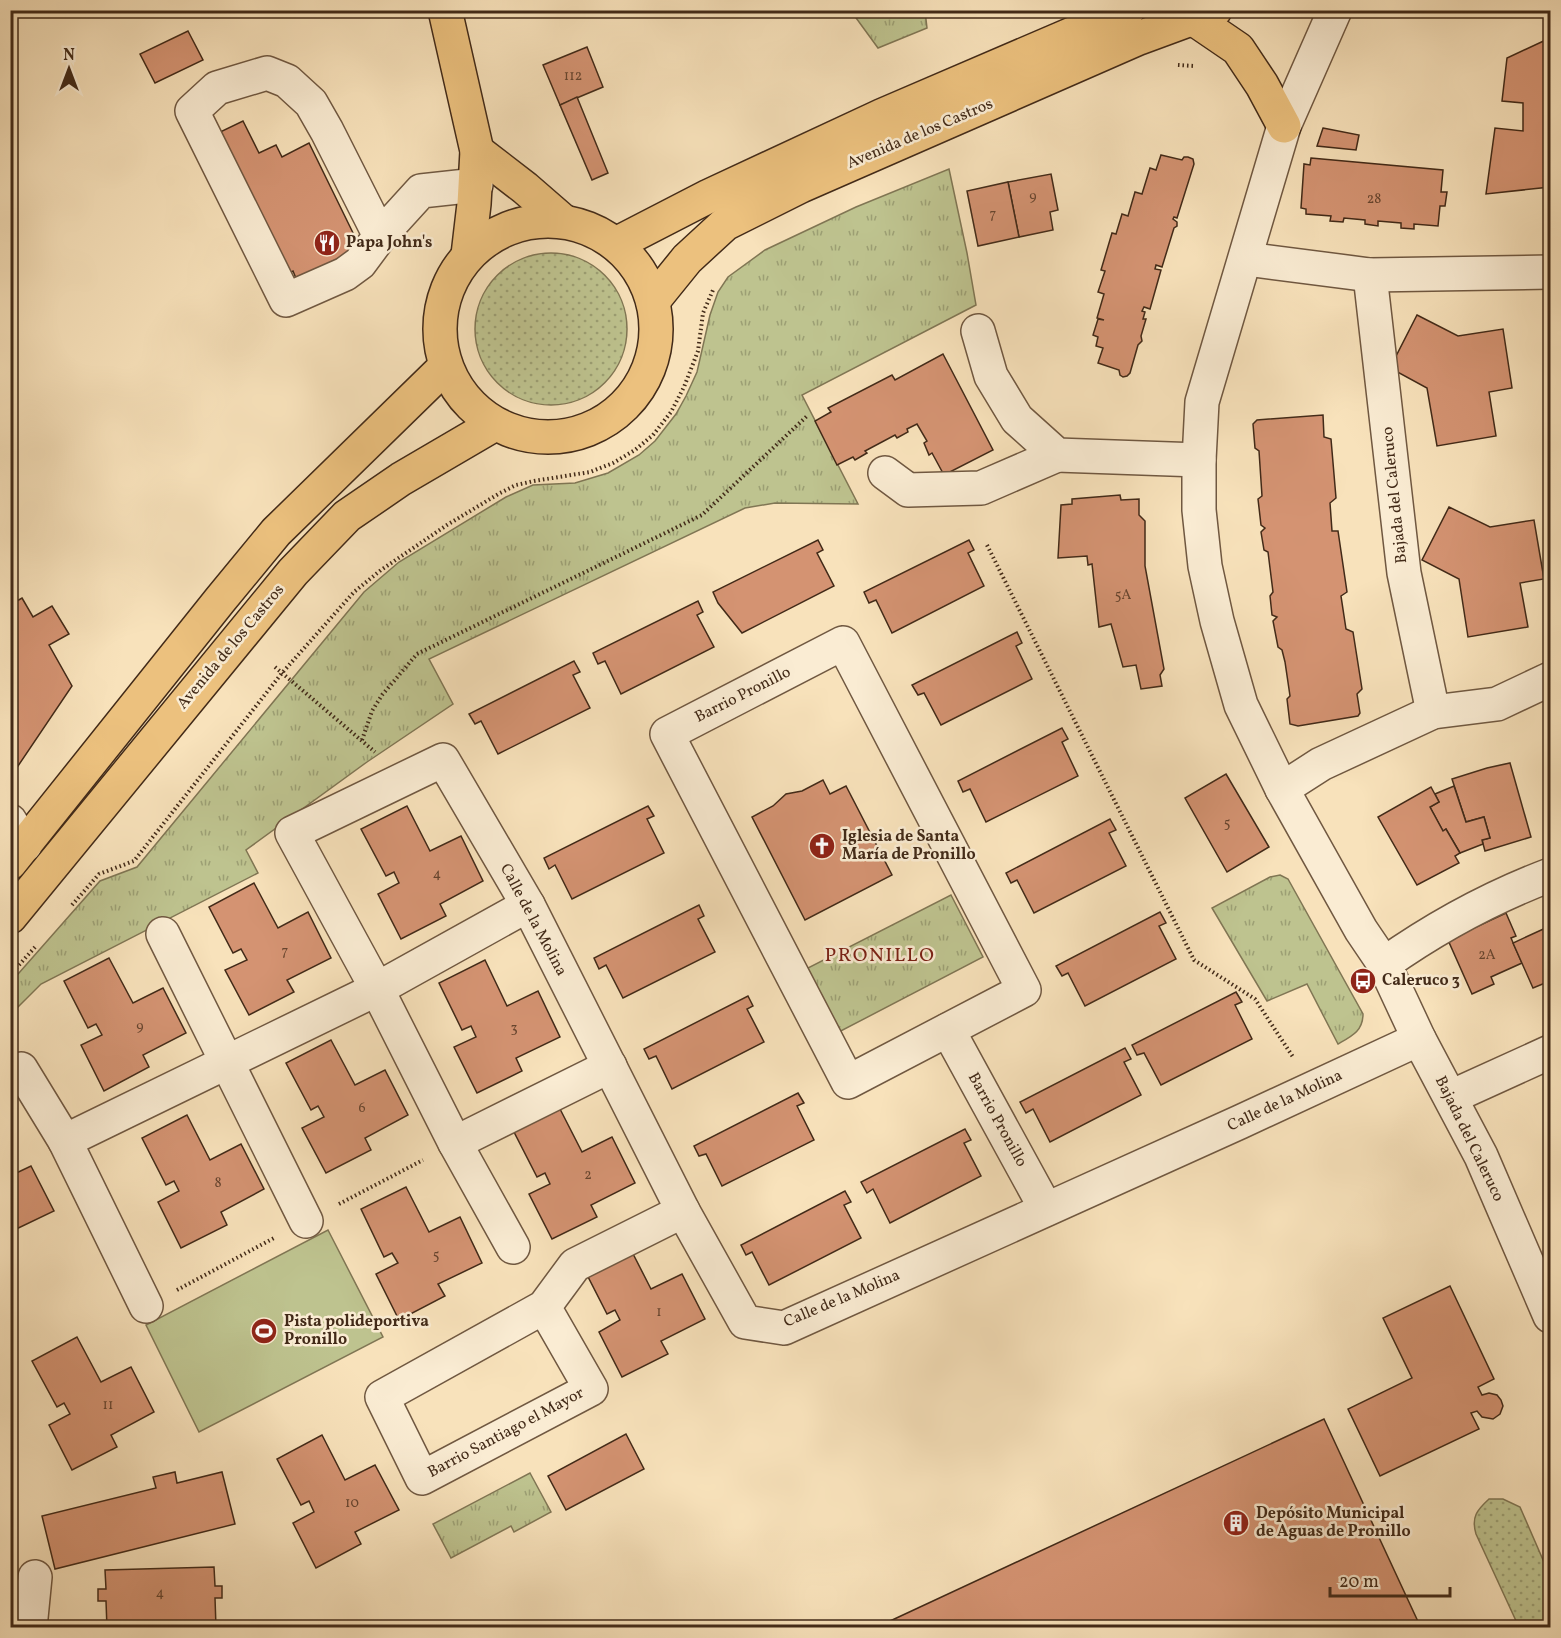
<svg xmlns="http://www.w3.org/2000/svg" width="1561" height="1638" font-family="Vollkorn,serif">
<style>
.grass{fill:url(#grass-tufts);stroke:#807654;stroke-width:1.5}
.garden{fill:url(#garden-dots);stroke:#807654;stroke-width:1.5}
.pitch{fill:#bec38f;stroke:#807654;stroke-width:1.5}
.building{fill:#d49372;stroke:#422a18;stroke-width:1.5}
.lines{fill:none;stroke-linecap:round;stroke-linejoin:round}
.minor-casing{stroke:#705841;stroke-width:36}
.major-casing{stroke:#422a18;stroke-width:36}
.path{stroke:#422a18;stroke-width:4;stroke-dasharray:1.5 3;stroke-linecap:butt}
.minor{stroke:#faecd3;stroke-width:33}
.major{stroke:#ecc17e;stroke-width:33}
.labels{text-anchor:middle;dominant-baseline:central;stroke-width:5;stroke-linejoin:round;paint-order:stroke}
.number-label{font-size:14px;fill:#66442e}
.street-label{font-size:16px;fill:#422a18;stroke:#faecd3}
.poi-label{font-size:16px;font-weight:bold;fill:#422a18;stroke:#faecd3;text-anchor:start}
.quarter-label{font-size:20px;letter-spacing:1.5px;fill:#7a1f14;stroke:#faecd3}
</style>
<defs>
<pattern id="grass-tufts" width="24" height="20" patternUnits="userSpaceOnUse" patternTransform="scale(1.5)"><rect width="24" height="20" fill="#bec38f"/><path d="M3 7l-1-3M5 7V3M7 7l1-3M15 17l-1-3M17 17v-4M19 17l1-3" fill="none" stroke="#9c9f74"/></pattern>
<pattern id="garden-dots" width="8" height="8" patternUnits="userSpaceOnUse" patternTransform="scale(1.5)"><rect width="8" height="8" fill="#bec38f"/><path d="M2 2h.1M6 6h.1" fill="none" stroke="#9c9f74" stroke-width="1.8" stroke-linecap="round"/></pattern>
</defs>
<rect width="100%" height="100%" fill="#f8e2bb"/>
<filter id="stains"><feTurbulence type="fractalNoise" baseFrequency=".00333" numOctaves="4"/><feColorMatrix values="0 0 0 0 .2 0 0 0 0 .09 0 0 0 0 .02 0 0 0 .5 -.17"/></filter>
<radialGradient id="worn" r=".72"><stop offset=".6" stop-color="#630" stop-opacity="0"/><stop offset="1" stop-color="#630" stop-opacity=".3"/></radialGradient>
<!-- grass -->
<g class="grass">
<polygon points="851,11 925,11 927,28 878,48"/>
<polygon points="949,169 967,253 976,305 802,395 858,504 775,503 745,508 429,659 453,704 367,762 246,850 258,873 41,984 11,1014 11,982 100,881 137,867 364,592 399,562 506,497 533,485 575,483 608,473 639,455 655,441 676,414 686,396 697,372 710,315 718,292 728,277 765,250 856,207"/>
<path d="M1280 875 1288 879 1363 1014C1363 1031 1352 1036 1338 1044L1307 984 1267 1001 1212 908 1270 877Z"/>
<polygon points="951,895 983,957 835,1034 802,971"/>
<polygon points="530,1473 551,1512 514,1532 511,1526 451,1558 433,1524"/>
</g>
<!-- garden -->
<g class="garden">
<circle cx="551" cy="329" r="76"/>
<path d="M1489 1499H1503L1520 1507 1550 1576V1626L1548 1627H1526L1517 1623 1476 1534C1471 1517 1477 1510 1489 1499Z"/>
</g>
<!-- pitch -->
<polygon class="pitch" points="328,1230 383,1337 199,1432 146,1325"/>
<!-- building -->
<g class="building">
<polygon points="188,31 203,60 155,83 140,54"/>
<polygon points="1550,38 1550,187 1486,194 1495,128 1523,131 1523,103 1502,101 1507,58"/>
<polygon points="587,47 603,87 560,105 543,65"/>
<polygon points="577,97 608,173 592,180 560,105"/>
<polygon points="243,121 259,153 276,145 282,157 309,143 357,241 350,244 355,255 341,257 310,273 298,283 293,271 286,275 218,133"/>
<polygon points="1323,128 1359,135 1356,150 1317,146"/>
<polygon points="1161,155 1182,160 1184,157 1188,157 1193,159 1194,164 1177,218 1174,217 1173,219 1177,222 1177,226 1174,228 1162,267 1156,265 1155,269 1161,270 1150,309 1144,307 1142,311 1145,312 1143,319 1146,319 1141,336 1142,341 1138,345 1130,373 1127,376 1123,377 1120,375 1119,370 1098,363 1103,348 1096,346 1098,337 1093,335 1098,319 1104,320 1097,318 1104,294 1098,292 1105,271 1101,270 1112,233 1116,234 1122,214 1128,216 1135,192 1142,194 1150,168 1156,170"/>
<polygon points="1311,158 1443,170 1441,192 1447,192 1445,206 1440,206 1438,226 1414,224 1414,229 1401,228 1401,223 1378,221 1378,226 1365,224 1365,220 1344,218 1343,222 1330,221 1331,216 1306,214 1306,209 1301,208 1304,164 1310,165"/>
<polygon points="1051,174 1058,210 1050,212 1053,230 1019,237 1008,182"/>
<polygon points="1008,182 1019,237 978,246 967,191"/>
<polygon points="1417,315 1458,336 1503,329 1512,388 1489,392 1496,436 1437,446 1427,388 1390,368"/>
<polygon points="943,354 993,450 944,475 932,453 929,455 924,443 927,441 917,424 907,429 908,432 897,438 895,435 865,451 867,453 855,460 853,457 837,465 815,421 831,412 828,408 892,375 895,380"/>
<polygon points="1323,415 1324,437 1331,439 1336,498 1330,503 1332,531 1338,531 1347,592 1341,596 1346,629 1353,632 1362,689 1357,694 1360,713 1358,716 1298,726 1290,724 1287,699 1290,696 1285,662 1282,650 1278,647 1273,621 1277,617 1272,615 1270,596 1273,592 1268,552 1264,550 1261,532 1265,528 1261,525 1258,499 1262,496 1259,451 1255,448 1253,424 1257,420"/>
<polygon points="1120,495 1121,500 1139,499 1139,515 1145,521 1145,566 1164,669 1160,675 1162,686 1141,689 1136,665 1123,667 1111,624 1099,627 1092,564 1088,565 1087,556 1058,558 1061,505 1072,504 1072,499"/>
<polygon points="1449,507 1490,527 1534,520 1544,579 1520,583 1528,627 1468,637 1459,579 1422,560"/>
<polygon points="818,540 823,550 817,553 834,586 742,633 718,603 713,592"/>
<polygon points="969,540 974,550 968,553 984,586 892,633 876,600 869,603 864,592"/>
<polygon points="22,598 33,617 52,606 69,634 49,645 72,686 18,766 10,750 10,605"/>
<polygon points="698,601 703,612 697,615 714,647 621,694 605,661 598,664 593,653"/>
<polygon points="1017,632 1022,643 1016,646 1032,679 941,725 924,693 918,695 912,685"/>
<polygon points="574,661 580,672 573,675 590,708 498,754 481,721 475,724 469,714"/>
<polygon points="1062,728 1068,739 1062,742 1078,776 986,822 970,789 963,792 958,781"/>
<polygon points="1510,763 1531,837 1485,851 1482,840 1490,838 1484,817 1466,822 1452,779 1487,768"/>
<polygon points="1226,774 1269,847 1227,872 1185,798"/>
<polygon points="823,780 830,794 846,786 892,875 805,920 752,817 773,806 786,794 802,791"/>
<polygon points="1454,786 1466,822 1484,817 1490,838 1482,840 1483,844 1460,853 1446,829 1443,831 1430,807 1439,802 1435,794"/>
<polygon points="1431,787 1439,802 1430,807 1443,831 1446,829 1460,853 1455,856 1459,863 1417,885 1378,817"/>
<polygon points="407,806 430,851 461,836 483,881 440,904 446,916 401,939 378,894 399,883 394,872 386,876 361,829"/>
<polygon points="648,806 654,816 647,819 664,853 572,899 555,865 549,869 544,858"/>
<polygon points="1110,819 1116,830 1109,833 1126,866 1034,913 1017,880 1011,883 1006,873"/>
<polygon points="254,883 278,928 308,912 331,958 287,980 294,992 249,1015 225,970 247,960 241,949 233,953 209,907"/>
<polygon points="699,905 704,916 698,919 715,952 623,998 606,965 599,969 594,958"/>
<polygon points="1160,912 1166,923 1159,926 1176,959 1085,1006 1068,973 1062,976 1056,966"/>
<polygon points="1506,913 1516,936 1511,938 1522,963 1491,977 1494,984 1472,994 1448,940"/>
<polygon points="1550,926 1550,981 1533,988 1513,943"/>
<polygon points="109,958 133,1003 163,988 186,1033 143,1055 149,1067 104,1091 81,1045 102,1035 96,1024 88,1028 64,981"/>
<polygon points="485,960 507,1006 538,991 560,1037 516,1058 522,1071 477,1093 454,1047 476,1037 471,1026 462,1030 439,983"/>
<polygon points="1236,992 1242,1002 1235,1005 1252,1039 1161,1085 1144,1053 1137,1055 1132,1045"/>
<polygon points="748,996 753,1006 747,1009 764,1042 672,1089 656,1056 649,1059 644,1049"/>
<polygon points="331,1040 355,1085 385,1070 408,1115 365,1138 371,1150 326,1173 302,1128 324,1117 318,1106 311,1110 286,1063"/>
<polygon points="1125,1048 1131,1059 1124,1062 1141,1095 1050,1142 1033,1109 1026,1113 1020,1102"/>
<polygon points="798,1093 804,1103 797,1106 814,1140 722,1186 706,1154 699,1156 694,1146"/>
<polygon points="559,1107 582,1152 612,1137 635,1183 591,1205 597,1217 552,1239 529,1194 550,1184 545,1173 537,1177 513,1130"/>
<polygon points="187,1115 210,1160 241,1144 264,1189 221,1212 227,1225 181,1248 158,1202 179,1191 174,1181 166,1185 142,1138"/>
<polygon points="965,1129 971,1140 964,1143 981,1176 890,1223 873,1189 867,1193 861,1182"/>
<polygon points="31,1166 54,1211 10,1232 10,1176"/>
<polygon points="406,1187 429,1232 460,1217 482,1263 438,1284 445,1296 399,1320 376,1274 398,1263 392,1253 384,1257 361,1209"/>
<polygon points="845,1191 851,1202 844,1205 861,1238 769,1285 752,1252 746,1255 741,1245"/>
<polygon points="628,1244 651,1289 682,1274 705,1319 661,1341 668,1354 622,1377 599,1332 620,1320 615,1310 607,1314 583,1267"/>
<polygon points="1450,1286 1494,1379 1478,1387 1482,1395 1489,1393 1497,1395 1501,1400 1503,1406 1500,1414 1493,1419 1482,1417 1477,1411 1471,1413 1479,1429 1380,1476 1348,1409 1412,1378 1383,1318"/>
<polygon points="77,1337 101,1382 131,1367 154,1412 111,1435 117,1447 72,1470 49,1425 70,1414 64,1403 57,1407 32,1361"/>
<polygon points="1324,1419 1421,1628 875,1628"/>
<polygon points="626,1434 644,1469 566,1510 548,1476"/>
<polygon points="322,1435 345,1480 375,1465 399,1510 355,1532 361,1544 316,1568 293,1523 314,1512 309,1501 301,1505 277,1459"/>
<polygon points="175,1472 177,1483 222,1472 235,1524 55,1569 42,1516 156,1488 153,1477"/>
<polygon points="214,1567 215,1586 222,1586 222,1598 215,1598 216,1627 178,1628 178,1623 145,1624 145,1628 107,1628 106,1601 98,1601 98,1589 106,1589 105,1570"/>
</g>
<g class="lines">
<defs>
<g id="minor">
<polyline points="1335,10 1284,126 1202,402 1199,460 1199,510 1205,566 1217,621 1241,705 1282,789 1361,930 1384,964 1419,1039 1481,1156 1550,1316"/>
<polyline points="380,236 327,131 311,103 287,81 267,73 217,88 192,111 286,300 345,274 360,263 380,236 421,191 476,185"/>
<polyline points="1246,259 1370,275 1550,272"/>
<polyline points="1370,275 1404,573 1433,712"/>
<polyline points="978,331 991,376 1017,419 1057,455 1199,460"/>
<polyline points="885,473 908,490 981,488 1057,455"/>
<polygon points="843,643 1024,990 848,1082 667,734"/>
<polyline points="1282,789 1321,764 1433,712 1497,704 1550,679"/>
<polyline points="10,821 25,845"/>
<polyline points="163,934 306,1221"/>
<path d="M1384 964C1435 928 1492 897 1550 875"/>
<polyline points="948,1030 1046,1209"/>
<polyline points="10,1072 21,1069 65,1141 377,989 528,905"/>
<polyline points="1451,1097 1550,1052"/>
<polyline points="65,1141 146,1306"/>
<polyline points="455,1143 610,1066"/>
<polyline points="513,1247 455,1143 377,989 292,833 443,760 528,905 683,1211 745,1322 784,1328 1240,1122 1419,1039"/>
<polyline points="544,1307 591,1389 422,1478 382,1397 544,1307 575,1265 683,1211"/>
<polyline points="30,1628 35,1577"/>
</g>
<g id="major">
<polyline points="445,10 477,151 474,204 468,255"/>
<polyline points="1194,19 1238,49 1262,85 1284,126"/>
<polyline points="477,151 525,188 563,221"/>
<circle cx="548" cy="329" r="108"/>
<polyline points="616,244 709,196 881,116 1128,10"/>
<polyline points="653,301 687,259 725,224 801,186 1139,38 1215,10"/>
<polyline points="10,863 220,600 276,532 445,367"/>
<polyline points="10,917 293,572 347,516 401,479 495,424"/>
</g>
</defs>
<!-- minor casing -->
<use href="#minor" class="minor-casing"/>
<!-- major casing -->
<use href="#major" class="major-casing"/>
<!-- path -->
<g class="path">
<polyline points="1178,65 1194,66"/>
<polyline points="987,545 1194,960 1255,999 1293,1057"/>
<polyline points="275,667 375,752"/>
<polyline points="362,740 372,711 382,695 417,654 702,515 807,416"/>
<polyline points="72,905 99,874 134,861 282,673 354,592 381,570 447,525 500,493 516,485 534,481 590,472 613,463 635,450 653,435 671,412 684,387 698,351 703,313 713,290"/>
<polyline points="10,975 36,946"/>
<polyline points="339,1204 423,1160"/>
<polyline points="177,1290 274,1238"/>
</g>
<!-- minor -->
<use href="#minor" class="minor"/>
<!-- major -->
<use href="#major" class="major"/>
</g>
<!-- icons -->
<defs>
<symbol id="restaurant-disc" viewBox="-11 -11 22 22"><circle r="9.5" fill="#8f2418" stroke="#faecd3"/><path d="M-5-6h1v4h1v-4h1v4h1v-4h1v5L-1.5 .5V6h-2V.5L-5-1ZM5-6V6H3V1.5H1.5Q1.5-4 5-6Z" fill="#fff"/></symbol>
<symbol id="church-disc" viewBox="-11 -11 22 22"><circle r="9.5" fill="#8f2418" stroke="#faecd3"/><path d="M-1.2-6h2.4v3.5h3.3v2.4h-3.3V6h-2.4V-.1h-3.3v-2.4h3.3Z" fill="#fff"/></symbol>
<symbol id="bus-disc" viewBox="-11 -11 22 22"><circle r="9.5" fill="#8f2418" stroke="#faecd3"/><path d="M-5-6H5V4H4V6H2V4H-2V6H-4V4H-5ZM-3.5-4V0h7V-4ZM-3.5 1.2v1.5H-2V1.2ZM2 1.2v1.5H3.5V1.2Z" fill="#fff"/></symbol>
<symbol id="stadium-disc" viewBox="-11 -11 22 22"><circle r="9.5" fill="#8f2418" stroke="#faecd3"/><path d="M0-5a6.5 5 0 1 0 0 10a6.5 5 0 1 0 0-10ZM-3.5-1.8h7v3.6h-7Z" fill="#fff"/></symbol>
<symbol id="building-disc" viewBox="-11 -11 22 22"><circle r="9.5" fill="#8f2418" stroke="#faecd3"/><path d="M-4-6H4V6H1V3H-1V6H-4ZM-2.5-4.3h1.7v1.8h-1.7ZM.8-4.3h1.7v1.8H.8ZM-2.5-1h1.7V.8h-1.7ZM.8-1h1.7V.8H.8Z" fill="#fff"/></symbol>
</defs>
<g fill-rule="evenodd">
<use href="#restaurant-disc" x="312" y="228" width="30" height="30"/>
<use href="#church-disc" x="807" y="831" width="30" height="30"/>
<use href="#bus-disc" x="1348" y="966" width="30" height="30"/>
<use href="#stadium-disc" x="249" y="1316" width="30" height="30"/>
<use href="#building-disc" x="1221" y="1508" width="30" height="30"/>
</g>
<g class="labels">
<!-- number labels -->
<g class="number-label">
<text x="573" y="76">112</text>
<text x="1033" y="196">9</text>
<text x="1374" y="199">28</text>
<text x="993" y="214">7</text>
<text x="1123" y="595">5A</text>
<text x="1227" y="823">5</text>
<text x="437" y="874">4</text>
<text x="285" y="951">7</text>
<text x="1487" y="955">2A</text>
<text x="140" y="1026">9</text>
<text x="514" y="1028">3</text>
<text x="362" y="1108">6</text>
<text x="588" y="1175">2</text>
<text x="218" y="1183">8</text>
<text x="436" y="1255">5</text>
<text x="659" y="1312">1</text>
<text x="108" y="1405">11</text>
<text x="352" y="1503">10</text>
<text x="160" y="1593">4</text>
</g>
<!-- street labels -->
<g class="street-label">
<text transform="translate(920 134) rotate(-23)">Avenida de los Castros</text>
<text transform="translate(1395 495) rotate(-96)">Bajada del Caleruco</text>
<text transform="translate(231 647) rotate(-50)">Avenida de los Castros</text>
<text transform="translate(743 695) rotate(-27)">Barrio Pronillo</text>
<text transform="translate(533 920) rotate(62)">Calle de la Molina</text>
<text transform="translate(1285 1101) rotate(-25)">Calle de la Molina</text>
<text transform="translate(997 1120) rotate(61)">Barrio Pronillo</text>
<text transform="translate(1469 1139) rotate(64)">Bajada del Caleruco</text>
<text transform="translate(842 1299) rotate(-23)">Calle de la Molina</text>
<text transform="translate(506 1433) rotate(-28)">Barrio Santiago el Mayor</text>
</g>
<!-- poi labels -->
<g class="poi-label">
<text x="346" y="243">Papa John's</text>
<text x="842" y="837">Iglesia de Santa<tspan x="842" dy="18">María de Pronillo</tspan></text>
<text x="1382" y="981">Caleruco 3</text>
<text x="284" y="1322">Pista polideportiva<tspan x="284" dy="18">Pronillo</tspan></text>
<text x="1256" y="1514">Depósito Municipal<tspan x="1256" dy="18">de Aguas de Pronillo</tspan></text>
</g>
<!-- quarter labels -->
<g class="quarter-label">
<text x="880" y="956">PRONILLO</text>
</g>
</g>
<!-- margin -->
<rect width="1561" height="1638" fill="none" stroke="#f8e2bb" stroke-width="36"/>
<rect x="12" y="12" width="1537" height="1614" fill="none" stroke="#422a18" stroke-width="3"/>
<rect x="18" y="18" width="1525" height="1602" fill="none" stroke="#422a18" stroke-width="1.5"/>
<!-- north arrow -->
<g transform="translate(69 69)" stroke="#faecd3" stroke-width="4.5" paint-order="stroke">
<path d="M0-4.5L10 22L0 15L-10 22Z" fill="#422a18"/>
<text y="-9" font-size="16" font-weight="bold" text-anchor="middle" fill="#422a18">N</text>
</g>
<!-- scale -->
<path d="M1330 1587v9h120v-9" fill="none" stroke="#422a18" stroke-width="3"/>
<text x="1339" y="1587" font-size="18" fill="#422a18" stroke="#faecd3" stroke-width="4.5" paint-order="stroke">20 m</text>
<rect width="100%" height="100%" filter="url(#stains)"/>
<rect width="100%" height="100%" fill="url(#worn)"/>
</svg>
